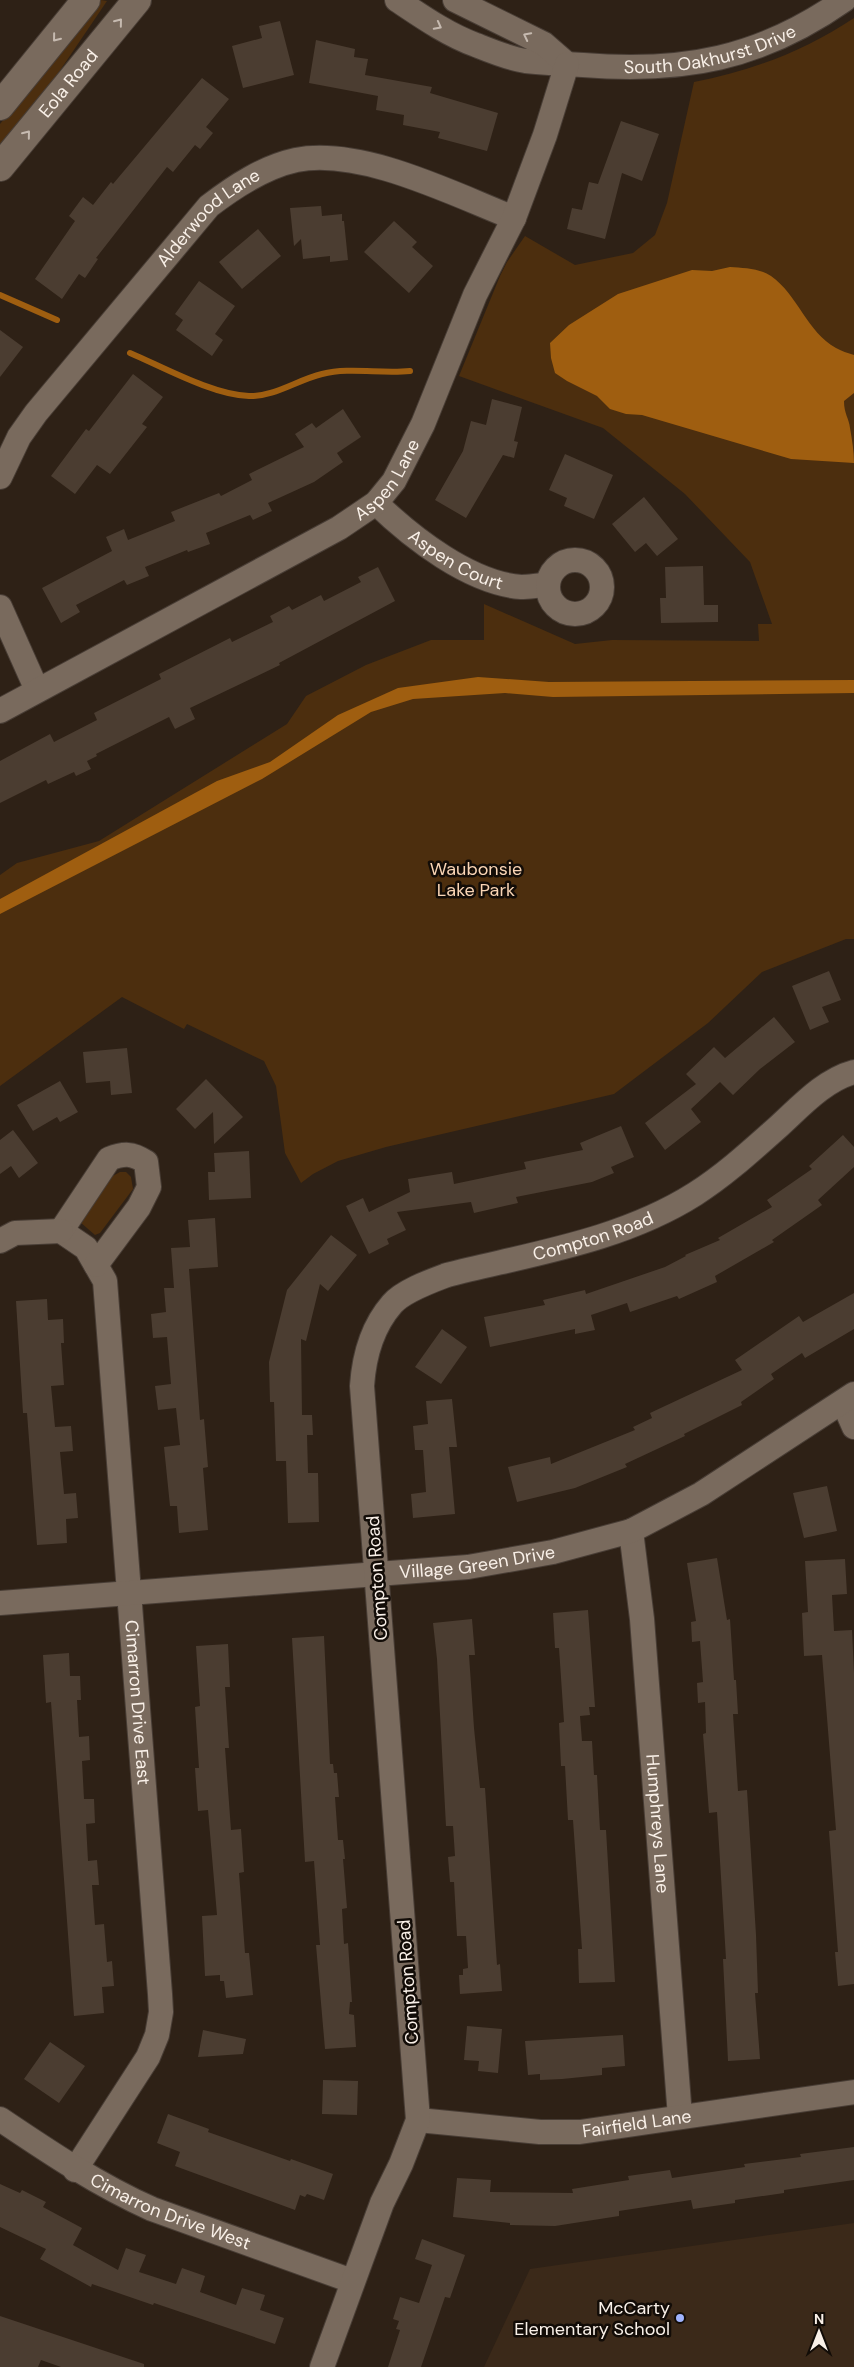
<svg xmlns="http://www.w3.org/2000/svg" width="854" height="2367" font-family="'DM Sans',sans-serif">
<style>
.built{fill:#3b2919}
.green{fill:#4c2e0e}
.water{fill:#9f5e10}
.lines{fill:none;stroke-linecap:round;stroke-linejoin:round}
.stream{stroke:#9f5e10;stroke-width:6}
.building{fill:#4b3d31}
.minor-casing{stroke:#483d35;stroke-width:26}
.secondary-casing{stroke:#483d35;stroke-width:30}
.minor{stroke:#796a5d;stroke-width:24}
.secondary{stroke:#796a5d;stroke-width:28}
.oneway{stroke:#c6bab0}
.poi-dot{fill:#a0b3fd;stroke:#120c07;stroke-width:2}
.labels{text-anchor:middle;dominant-baseline:central;stroke-width:5;stroke-linejoin:round;paint-order:stroke}
.street-label{font-size:18px;fill:#f9f0e8;stroke:#120c07}
.park-label{font-size:18px;fill:#fad5b5;stroke:#120c07}
.poi-label{font-size:18px;fill:#f9f0e8;stroke:#120c07;text-anchor:end}
</style>
<rect width="100%" height="100%" fill="#2e2116"/>
<!-- built -->
<polygon class="built" points="854,2223 854,2367 484,2367 530,2269"/>
<!-- green -->
<g class="green">
<polygon points="101,0 107,1 44,94 0,148 0,124"/>
<path d="M854 18V939H846L762 972 708 1023 614 1094 386 1147 338 1161 313 1174 301 1183 285 1153 276 1086 264 1061 187 1024 184 1029 122 997 0 1086V875L17 863 99 841 287 724 306 696 366 665 431 640H484V604L575 644 612 640 759 641 758 624H772L750 562 685 494 603 428 459 376 500 276 507 262 525 236 575 265 633 253 655 235 667 203 694 82C751 71 805 51 854 18Z"/>
<polygon points="120,1172 126,1172 131,1177 133,1189 100,1233 95,1235 80,1222 111,1177"/>
</g>
<!-- water -->
<g class="water">
<path d="M730 267C743 268 759 268 771 276 798 295 807 332 836 348 841 351 848 353 854 355V393L844 401C844 414 849 418 850 428 852 440 854 451 854 463L791 459 642 415 626 414 610 409 597 396 567 381 555 373 551 358 550 343 569 325 618 294 692 270 712 271Z"/>
<polygon points="478,677 549,682 854,680 854,693 553,697 505,693 413,699 371,712 262,779 0,914 0,899 217,781 270,762 338,715 398,688"/>
</g>
<g class="lines">
<!-- stream -->
<g class="stream">
<polyline points="0,295 57,320"/>
<path d="M130 353C163 367 213 395 249 396 274 397 297 380 322 374 350 367 380 374 410 371"/>
</g>
</g>
<!-- building -->
<g class="building">
<polygon points="280,21 294,75 243,88 232,46 262,38 259,26"/>
<polygon points="316,40 355,49 354,57 368,59 365,75 432,87 430,93 498,113 487,151 438,138 440,132 403,125 404,115 376,110 378,96 309,83"/>
<polygon points="202,78 229,99 206,127 213,133 200,149 195,145 173,172 167,167 96,258 98,259 85,278 79,274 62,299 35,279 75,221 69,216 83,197 93,205 111,182 113,184"/>
<polygon points="621,121 659,134 642,181 622,173 605,239 567,229 572,208 582,210 589,182 598,184"/>
<polygon points="321,206 322,216 342,214 342,221 344,221 348,260 330,262 330,256 303,259 301,239 294,246 290,208"/>
<polygon points="394,221 417,242 412,247 433,266 409,293 364,252"/>
<polygon points="258,229 281,256 242,289 219,262"/>
<polygon points="199,281 235,306 215,334 223,340 212,356 176,330 183,320 175,314"/>
<polygon points="0,330 23,347 0,377"/>
<polygon points="133,374 163,397 142,424 147,427 110,474 97,465 75,494 51,476 86,429 89,431"/>
<polygon points="492,399 522,407 514,441 518,442 514,458 503,455 466,518 435,500 463,451 471,421 486,425"/>
<polygon points="343,409 361,437 337,453 343,462 314,482 268,503 272,511 253,520 250,515 206,533 210,544 188,552 187,550 145,567 149,576 127,585 124,580 76,605 80,612 61,623 42,588 112,551 106,537 124,529 128,540 175,521 171,512 219,493 221,496 252,480 249,474 304,447 295,434 312,423 316,428"/>
<polygon points="565,454 613,475 594,519 564,506 567,498 549,490"/>
<polygon points="644,497 678,539 657,556 646,543 635,552 612,524"/>
<polygon points="703,566 704,605 718,605 718,622 661,623 660,598 666,598 665,567"/>
<polygon points="378,567 395,601 279,663 280,665 190,708 195,719 175,729 169,717 96,754 97,756 87,761 91,769 76,776 74,772 48,784 46,780 0,803 0,761 50,734 54,742 97,720 94,713 161,679 159,674 230,638 232,642 273,622 270,616 289,606 292,610 321,595 324,601 361,582 358,577"/>
<polygon points="829,971 841,1000 822,1007 829,1022 810,1030 792,986"/>
<polygon points="774,1017 795,1042 760,1069 733,1095 720,1082 691,1109 701,1122 665,1150 645,1123 696,1084 686,1074 714,1047 725,1058"/>
<polygon points="127,1048 132,1093 111,1095 110,1081 86,1083 83,1052"/>
<polygon points="206,1079 243,1117 214,1144 213,1112 195,1129 176,1109"/>
<polygon points="60,1081 78,1112 60,1122 57,1117 33,1131 17,1105"/>
<polygon points="621,1126 634,1157 611,1167 614,1173 592,1182 516,1197 518,1203 474,1213 471,1202 397,1212 406,1230 387,1239 389,1244 369,1254 346,1206 363,1198 369,1212 410,1192 408,1179 452,1172 454,1184 526,1169 524,1162 583,1150 580,1143"/>
<polygon points="13,1130 38,1163 19,1178 11,1166 0,1174 0,1140"/>
<polygon points="843,1135 854,1147 854,1167 818,1200 822,1205 772,1240 774,1242 715,1276 717,1282 679,1299 677,1296 630,1312 627,1303 591,1315 595,1330 575,1334 575,1329 490,1347 484,1317 545,1305 543,1300 585,1290 586,1294 665,1267 686,1256 685,1255 720,1240 718,1238 772,1207 767,1200 812,1169 809,1166"/>
<polygon points="249,1151 251,1198 209,1200 208,1172 215,1172 214,1153"/>
<polygon points="215,1218 218,1267 189,1269 200,1420 204,1419 208,1467 203,1468 208,1530 179,1533 177,1506 170,1506 164,1447 180,1445 176,1408 158,1410 155,1386 171,1384 167,1337 153,1338 151,1314 166,1312 164,1288 174,1288 171,1248 190,1247 188,1220"/>
<polygon points="331,1235 357,1255 328,1291 320,1284 306,1341 301,1339 302,1415 312,1415 313,1435 307,1435 308,1473 318,1473 319,1522 288,1523 286,1461 276,1461 274,1402 270,1402 269,1362 287,1290"/>
<polygon points="854,1293 854,1329 805,1358 802,1353 771,1374 774,1379 741,1402 742,1405 684,1434 685,1436 625,1464 627,1467 575,1488 517,1502 508,1467 550,1457 551,1464 635,1430 633,1427 652,1418 650,1413 742,1370 735,1360 799,1316 803,1322"/>
<polygon points="47,1299 48,1320 63,1319 64,1343 61,1343 64,1385 51,1386 55,1427 71,1426 73,1451 60,1452 64,1494 76,1493 78,1518 66,1519 67,1543 37,1545 27,1413 23,1413 16,1301"/>
<polygon points="442,1329 467,1347 441,1384 415,1367"/>
<polygon points="452,1399 457,1447 449,1447 455,1514 413,1518 411,1494 426,1492 423,1450 415,1450 413,1426 428,1424 426,1401"/>
<polygon points="827,1486 837,1531 804,1538 793,1493"/>
<polygon points="717,1558 727,1620 730,1619 734,1680 736,1680 738,1714 733,1714 738,1791 747,1790 756,1935 758,1993 755,1993 760,2059 728,2061 723,1959 726,1959 717,1812 709,1813 703,1734 706,1733 705,1702 698,1703 697,1683 703,1682 700,1641 692,1642 691,1622 696,1621 687,1563"/>
<polygon points="845,1559 847,1594 832,1595 834,1631 852,1630 854,1673 854,1984 838,1986 835,1952 838,1952 829,1831 836,1830 822,1655 804,1656 802,1613 808,1612 805,1561"/>
<polygon points="588,1610 595,1707 589,1707 590,1715 580,1716 582,1741 592,1741 594,1775 597,1775 600,1830 606,1830 615,1982 579,1983 578,1949 582,1949 573,1820 568,1820 565,1766 561,1766 559,1723 564,1722 559,1648 555,1648 553,1613"/>
<polygon points="472,1619 475,1655 469,1655 474,1728 480,1788 485,1788 497,1965 500,1964 502,1991 460,1994 459,1975 463,1975 463,1969 468,1968 466,1936 457,1936 454,1882 450,1882 448,1857 455,1856 453,1826 446,1826 437,1659 433,1623"/>
<polygon points="324,1636 330,1764 333,1764 334,1773 337,1773 339,1797 335,1797 338,1840 343,1840 345,1859 343,1859 347,1908 342,1909 344,1944 348,1943 352,2002 350,2002 349,2014 354,2015 356,2047 325,2049 316,1945 320,1945 314,1861 305,1862 292,1638"/>
<polygon points="228,1644 230,1687 225,1687 229,1748 225,1748 231,1830 241,1829 244,1872 239,1873 245,1953 249,1953 253,1995 226,1998 224,1981 220,1981 220,1975 205,1976 202,1916 217,1915 208,1810 198,1811 195,1768 199,1768 195,1707 200,1706 196,1646"/>
<polygon points="69,1653 70,1676 80,1676 81,1700 77,1700 79,1737 89,1736 90,1760 82,1761 84,1799 94,1799 95,1823 86,1824 88,1861 97,1860 99,1885 92,1885 95,1925 104,1924 107,1962 112,1961 114,1986 102,1987 104,2013 74,2016 51,1702 46,1703 43,1655"/>
<polygon points="467,2026 502,2029 498,2073 478,2071 479,2061 464,2060"/>
<polygon points="203,2030 246,2039 243,2054 198,2057"/>
<polygon points="623,2035 625,2066 602,2068 602,2075 562,2079 540,2080 540,2074 528,2075 525,2041"/>
<polygon points="50,2042 85,2066 59,2103 24,2079"/>
<polygon points="323,2080 358,2081 357,2115 322,2114"/>
<polygon points="168,2114 209,2129 208,2132 290,2161 291,2159 333,2174 324,2200 307,2194 305,2197 300,2195 295,2210 175,2166 180,2152 157,2143"/>
<polygon points="854,2147 854,2180 784,2190 784,2193 735,2200 735,2203 693,2209 691,2200 619,2211 619,2216 555,2226 510,2225 510,2223 453,2217 457,2178 491,2180 490,2192 573,2193 572,2189 629,2180 628,2176 670,2170 672,2178 745,2167 744,2164 801,2157 800,2154"/>
<polygon points="0,2184 20,2193 22,2190 46,2202 43,2207 82,2228 73,2245 118,2270 126,2248 146,2255 139,2272 176,2284 182,2268 205,2276 200,2292 236,2305 242,2288 265,2295 260,2310 284,2318 275,2344 154,2303 153,2305 92,2284 91,2287 40,2259 46,2249 0,2227"/>
<polygon points="422,2239 465,2255 450,2298 445,2297 421,2367 388,2367 400,2330 396,2329 399,2321 393,2319 400,2297 419,2303 432,2265 415,2259"/>
<polygon points="0,2316 144,2364 144,2367 61,2367 41,2360 38,2367 0,2367"/>
</g>
<g class="lines">
<defs>
<g id="minor">
<path id="s1" d="M397 0C421 16 448 35 476 45 491 51 510 59 526 61 545 63 564 64 583 65 683 73 760 59 844 0"/>
<polyline points="455,0 544,44 567,64"/>
<path id="s2" d="M0 477 19 437 36 413 209 206C235 186 264 167 296 160 361 147 453 194 514 218"/>
<path id="s3" d="M376 503C412 538 470 583 521 587 530 587 539 585 548 585"/>
<circle cx="575" cy="587" r="27"/>
<polyline points="0,607 37,690"/>
<path id="s4" d="M0 711 339 528 376 503 394 481 423 424 475 295 514 218 545 135 567 64"/>
<path id="s5" d="M61 1231 86 1248 105 1281 160 1994 161 2012 157 2035 148 2057 75 2170"/>
<path d="M61 1231 109 1159C124 1153 132 1153 146 1162L149 1187 139 1207 96 1265"/>
<polyline points="0,1241 15,1233 61,1231"/>
<polyline points="843,1402 854,1427"/>
<path id="s6" d="M631 1531 642 1619 680 2117"/>
<path id="s7" d="M0 1603 468 1567 553 1552 631 1531 701 1494 854 1394"/>
<path id="s8" d="M0 2119C49 2152 98 2185 152 2209L352 2281"/>
<path id="s9" d="M418 2120 540 2132H580L854 2092"/>
<path id="s10" d="M322 2367 382 2203 401 2164 418 2120 362 1386C364 1356 372 1327 392 1304 403 1291 431 1281 447 1275 530 1254 621 1241 695 1194 725 1175 751 1151 778 1127 800 1107 824 1080 854 1072"/>
</g>
<g id="secondary">
<polyline points="0,106 86,0"/>
<path id="s11" d="M0 167 137 0"/>
</g>
</defs>
<!-- minor casing -->
<use href="#minor" class="minor-casing"/>
<!-- secondary casing -->
<use href="#secondary" class="secondary-casing"/>
<!-- minor -->
<use href="#minor" class="minor"/>
<!-- secondary -->
<use href="#secondary" class="secondary"/>
</g>
<!-- one-way arrows -->
<defs><path id="oneway-chevron" d="M-2-3.5L2.5 0L-2 3.5" fill="none" stroke-width="1.6" stroke-linecap="round" stroke-linejoin="round" transform="scale(1.25)"/></defs>
<g class="oneway">
<use href="#oneway-chevron" transform="translate(119 22) rotate(-51)"/>
<use href="#oneway-chevron" transform="translate(438 26) rotate(28)"/>
<use href="#oneway-chevron" transform="translate(527 36) rotate(-153)"/>
<use href="#oneway-chevron" transform="translate(56 38) rotate(129)"/>
<use href="#oneway-chevron" transform="translate(27 134) rotate(-51)"/>
</g>
<!-- markers -->
<circle class="poi-dot" cx="680" cy="2318" r="5"/>
<g class="labels">
<!-- street labels -->
<g class="street-label">
<text stroke="none"><textPath href="#s1" startOffset="330">South Oakhurst Drive</textPath></text>
<text stroke="none"><textPath href="#s11" startOffset="108">Eola Road</textPath></text>
<text stroke="none"><textPath href="#s2" startOffset="335">Alderwood Lane</textPath></text>
<text stroke="none"><textPath href="#s4" startOffset="455">Aspen Lane</textPath></text>
<text stroke="none"><textPath href="#s3" startOffset="99">Aspen Court</textPath></text>
<text stroke="none"><textPath href="#s10" startOffset="1304">Compton Road</textPath></text>
<text stroke="none"><textPath href="#s7" startOffset="479">Village Green Drive</textPath></text>
<text transform="translate(377 1578) rotate(-94)">Compton Road</text>
<text stroke="none"><textPath href="#s5" startOffset="491">Cimarron Drive East</textPath></text>
<text stroke="none"><textPath href="#s6" startOffset="294">Humphreys Lane</textPath></text>
<text transform="translate(408 1982) rotate(-94)">Compton Road</text>
<text stroke="none"><textPath href="#s9" startOffset="220">Fairfield Lane</textPath></text>
<text stroke="none"><textPath href="#s8" startOffset="195">Cimarron Drive West</textPath></text>
</g>
<!-- park labels -->
<g class="park-label">
<text x="476" y="869">Waubonsie<tspan x="476" dy="21">Lake Park</tspan></text>
</g>
<!-- poi labels -->
<g class="poi-label">
<text x="670" y="2308">McCarty<tspan x="670" dy="21">Elementary School</tspan></text>
</g>
</g>
<!-- north arrow -->
<g transform="translate(819 2332)" stroke="#120c07" stroke-width="4" paint-order="stroke">
<path d="M0-4L9 19L0 12L-9 19Z" fill="#f9f0e8"/>
<text y="-8" font-size="14" font-weight="bold" text-anchor="middle" fill="#f9f0e8">N</text>
</g>
</svg>
